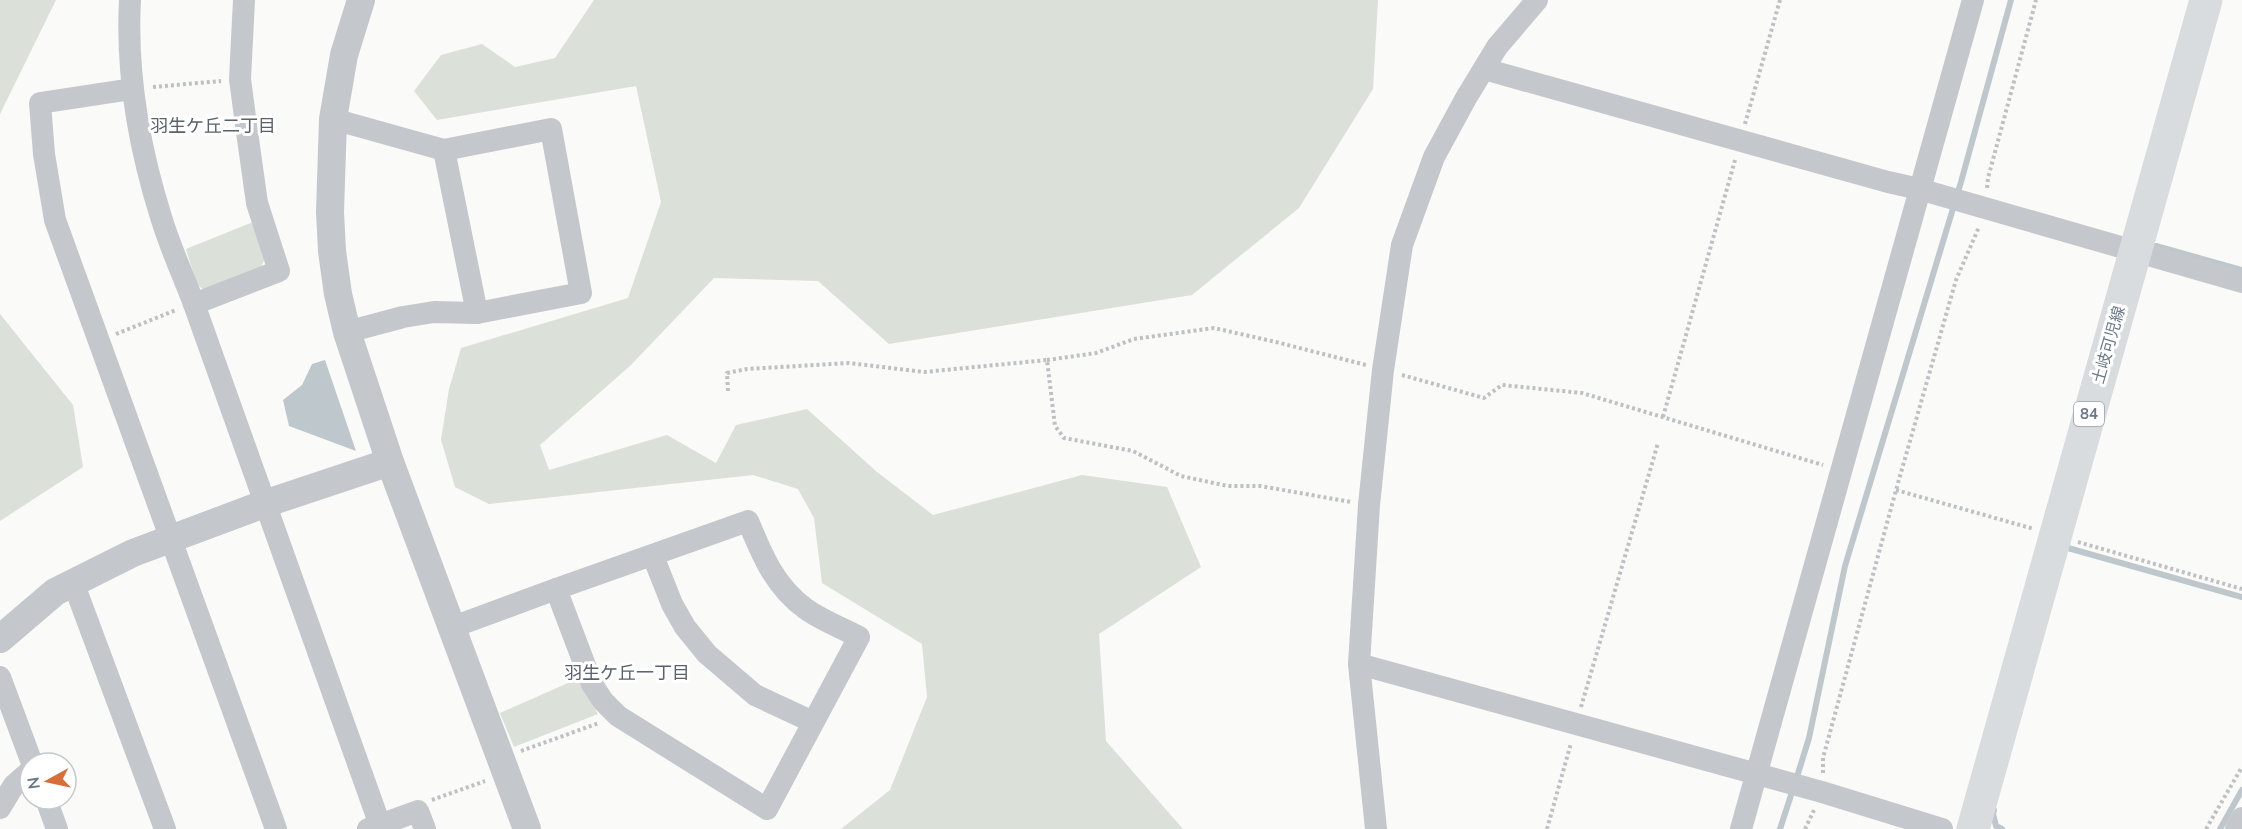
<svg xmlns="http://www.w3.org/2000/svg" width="2242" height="829" font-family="'Nunito Sans','Noto Sans JP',sans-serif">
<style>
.green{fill:#dbe0d9}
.water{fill:#bec7cc}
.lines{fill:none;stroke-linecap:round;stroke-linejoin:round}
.stream{stroke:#bec7cc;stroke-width:6}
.path{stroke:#bec0c3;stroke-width:4;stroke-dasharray:3 3;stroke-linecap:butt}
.minor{stroke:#c4c7cb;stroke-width:22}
.tertiary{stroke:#c4c7cb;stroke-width:28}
.primary{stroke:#d8dcdf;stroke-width:33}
.labels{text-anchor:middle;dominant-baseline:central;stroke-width:6;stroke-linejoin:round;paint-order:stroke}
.shield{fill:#fff;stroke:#97a0ab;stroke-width:1.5}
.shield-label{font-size:15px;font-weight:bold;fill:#6b7887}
.street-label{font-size:16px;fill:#6b7887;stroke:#fff}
.neighbourhood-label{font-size:18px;fill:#58626c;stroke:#fff}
</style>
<rect width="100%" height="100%" fill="#fafaf8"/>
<!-- green -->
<g class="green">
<polygon points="0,0 56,0 0,114"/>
<polygon points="594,0 1378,0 1373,89 1299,208 1192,295 889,344 818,281 714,278 631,365 540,445 549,470 667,435 716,463 736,425 807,409 877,472 933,515 1082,475 1167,487 1201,567 1099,634 1106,741 1183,829 841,829 890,790 927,697 922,644 822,583 814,518 798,489 753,475 489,504 455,487 441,440 449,389 461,348 628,298 661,202 636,86 437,120 414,91 441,55 482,44 515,67 555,58"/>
<polygon points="253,222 265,258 259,272 206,291 197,285 186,249"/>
<polygon points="0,314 73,405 83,467 0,521"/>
<polygon points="577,679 598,714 514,747 500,713"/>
</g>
<!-- water -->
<polygon class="water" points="325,360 356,451 289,426 283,400 302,385 312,364"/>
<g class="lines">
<!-- stream -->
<g class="stream">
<polyline points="2156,246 2242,270"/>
<polyline points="2068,548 2242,597"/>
<polyline points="1796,780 1809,738 1845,566 1961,182 2011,0"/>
<polyline points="1994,810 1993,814 1996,826 2002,829"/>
<polyline points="1780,829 1793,789"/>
<polyline points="2220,829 2242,790"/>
</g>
<!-- path -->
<g class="path">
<polyline points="153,87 221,81"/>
<polyline points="1745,124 1780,0"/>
<polyline points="1987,188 1988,178 2036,0"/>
<polyline points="116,334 176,310"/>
<polyline points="1047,360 1096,353 1134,339 1214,328 1276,342 1366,365"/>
<polyline points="1402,375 1484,398 1502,385 1582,393 1823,465"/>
<polyline points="728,391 727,373 747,369 849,363 924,372 1047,360 1055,426 1064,438 1133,451 1181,476 1228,486 1260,486 1351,502"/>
<polyline points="1663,417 1735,160"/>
<polyline points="1896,490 2034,529"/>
<polyline points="2078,542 2242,589"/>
<polyline points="1581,707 1658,443"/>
<polyline points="521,751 599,723"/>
<polyline points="1823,773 1823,758 1896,490 1956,280 1979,227"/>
<polyline points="432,800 485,781"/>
<polyline points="1547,829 1571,743"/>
<polyline points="1805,829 1815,808"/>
<polyline points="2206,829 2242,767"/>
</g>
<!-- minor -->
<g class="minor">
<path d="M130 0C126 74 139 147 161 217 170 247 183 275 194 304L380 825"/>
<polyline points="1484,69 1888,182 1919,189 2242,282"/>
<polyline points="132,89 40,103 44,154 55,220 276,829"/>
<polyline points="333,119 444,150 551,129 581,293 477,313 434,312 403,317 347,332"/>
<polyline points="444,150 477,313"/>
<polyline points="194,304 279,271 257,203 247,132 240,79 244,0"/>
<path d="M748 521C762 555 775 587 806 609 821 620 842 628 859 637L767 809 618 716 603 701 592 684 556 589Z"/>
<polyline points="653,556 672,604 685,627 707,654 755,695 813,722"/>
<polyline points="73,582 165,829"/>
<polyline points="453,627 556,589"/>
<polyline points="1359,664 1822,792 1942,829"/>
<polyline points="0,677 32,763"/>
<polyline points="46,799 57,829"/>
<polyline points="0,808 14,785 30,771"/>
<polyline points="368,829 418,811 425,829"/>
<polyline points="1376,829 1359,664 1369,505 1383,370 1402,245 1434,157 1466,98 1497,47 1537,0"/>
<polyline points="1741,829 1973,0"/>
<polyline points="2236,829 2242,818"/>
</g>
<!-- tertiary -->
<g class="tertiary">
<polyline points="361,0 344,55 333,119 330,212 332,251 338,294 347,332 390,462 527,829"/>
<polyline points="0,639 55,592 133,553 264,504 390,462"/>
</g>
<!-- primary -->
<polyline class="primary" points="1973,829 2206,0"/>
</g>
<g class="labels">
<!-- shield labels -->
<rect class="shield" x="2074" y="402" width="30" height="24" rx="4.5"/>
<g class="shield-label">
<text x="2089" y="414">84</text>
</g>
<!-- street labels -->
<g class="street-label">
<text transform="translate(2109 345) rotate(-74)">土岐可児線</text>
</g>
<!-- neighbourhood labels -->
<g class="neighbourhood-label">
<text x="213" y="126">羽生ケ丘二丁目</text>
<text x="627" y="673">羽生ケ丘一丁目</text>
</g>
</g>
<!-- north arrow -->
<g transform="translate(48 781) rotate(262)"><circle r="28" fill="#ffffff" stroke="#c4c9cf" stroke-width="1.5"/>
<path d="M0-4.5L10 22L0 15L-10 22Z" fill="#d86e3a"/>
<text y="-9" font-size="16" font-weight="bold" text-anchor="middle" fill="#6b7887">N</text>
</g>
</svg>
